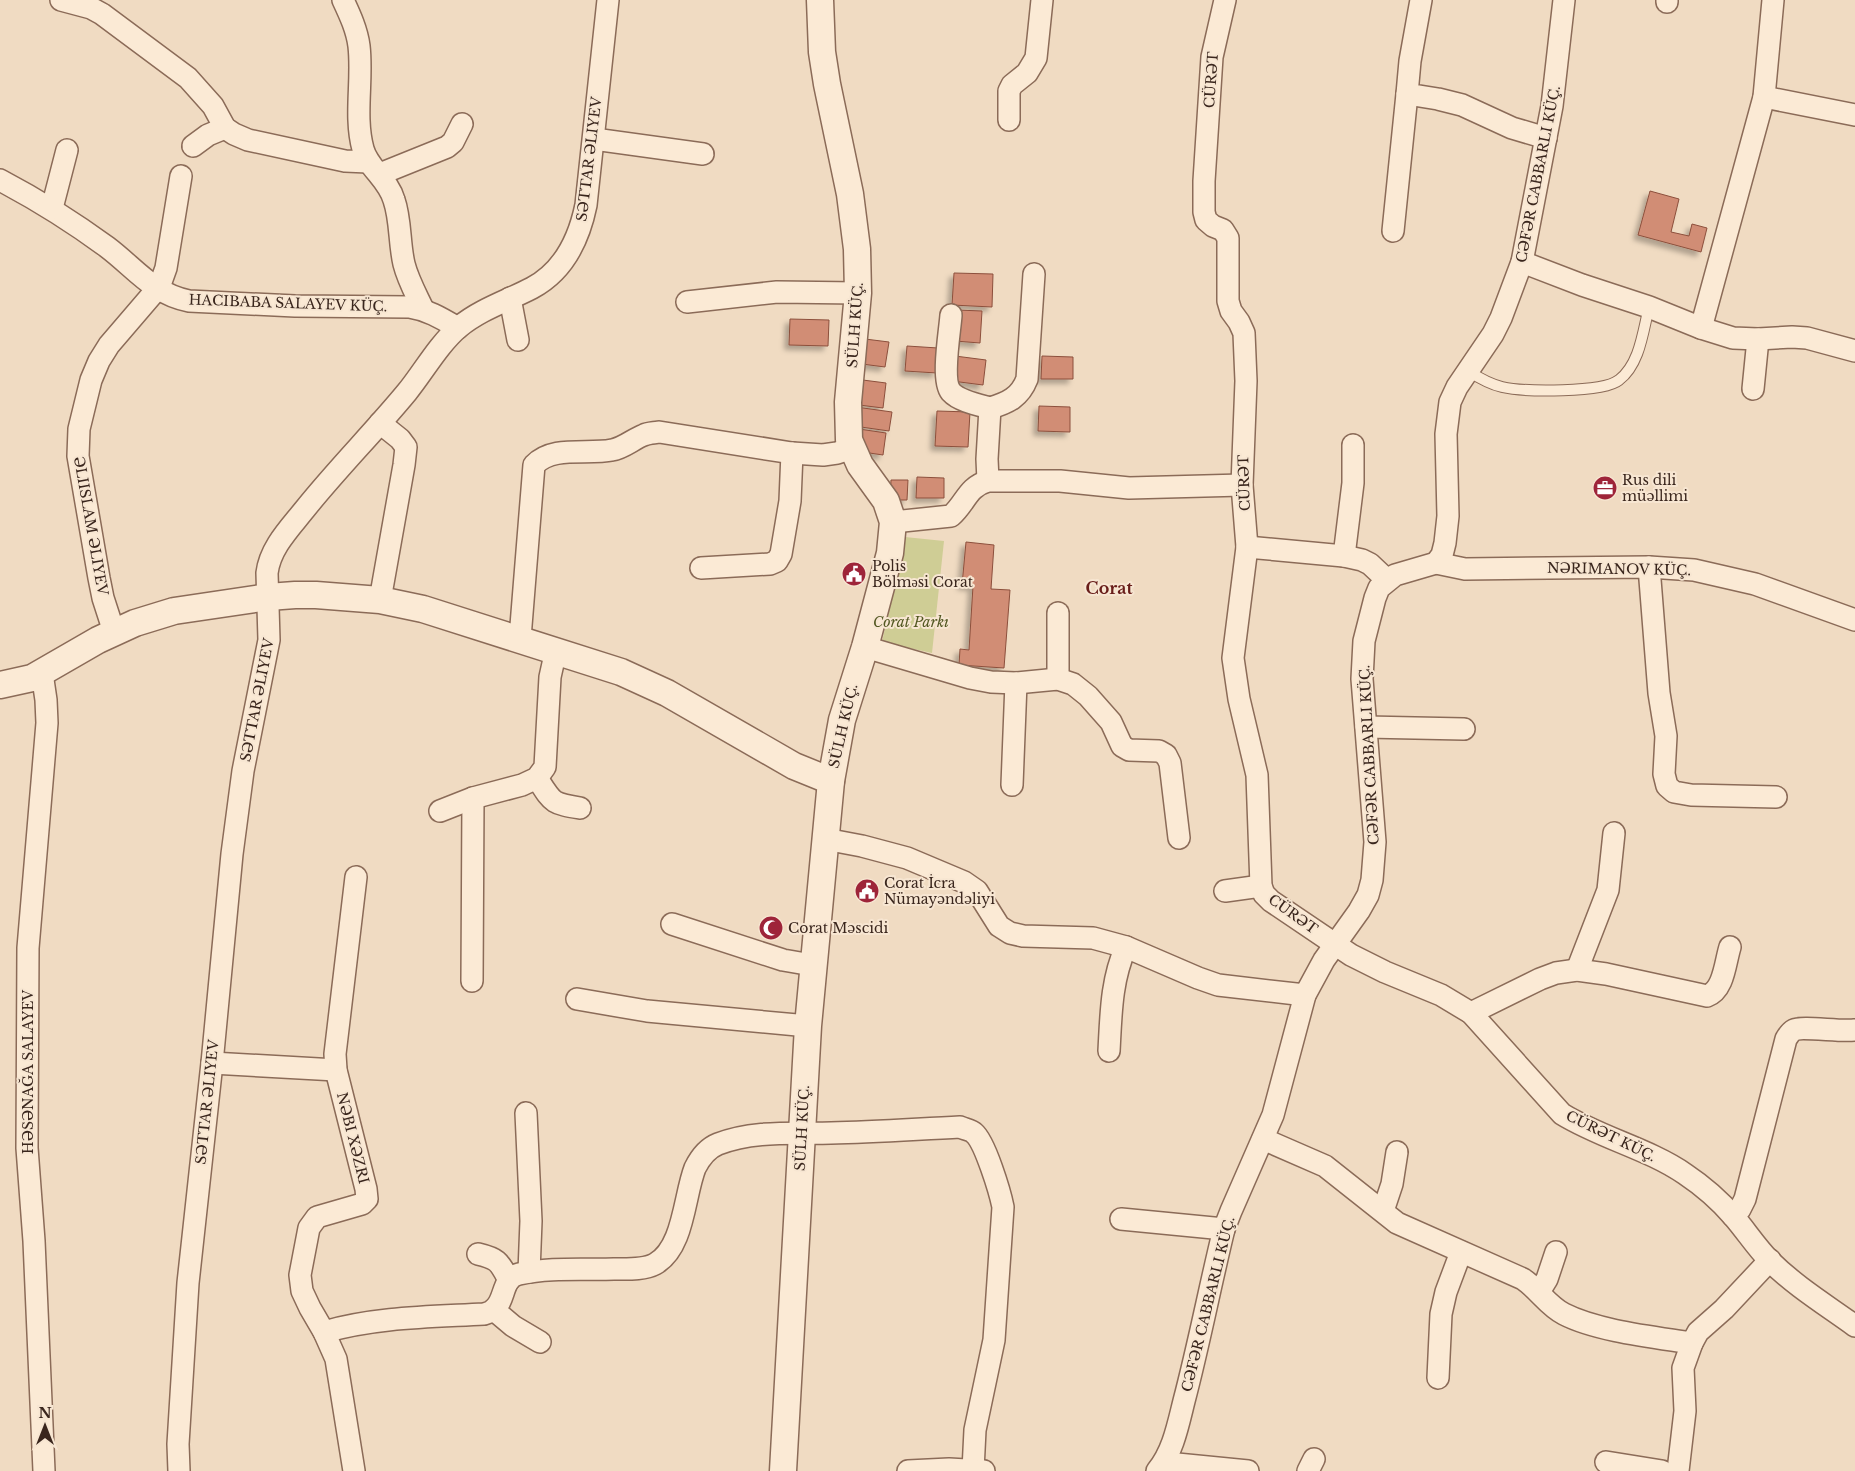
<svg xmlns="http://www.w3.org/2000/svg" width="1855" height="1471" font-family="'Libre Baskerville',serif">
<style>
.green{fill:#cfcd95}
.building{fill:#d18d75;stroke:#8c4f3c;filter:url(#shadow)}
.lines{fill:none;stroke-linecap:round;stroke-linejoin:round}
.service-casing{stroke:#8b6b58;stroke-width:12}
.minor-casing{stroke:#8b6b58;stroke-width:24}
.tertiary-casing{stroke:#8b6b58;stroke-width:29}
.service{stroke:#fbead5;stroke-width:10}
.minor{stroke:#fbead5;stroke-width:21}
.tertiary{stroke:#fbead5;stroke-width:26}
.labels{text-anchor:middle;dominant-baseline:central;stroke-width:4;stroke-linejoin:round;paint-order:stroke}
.street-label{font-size:14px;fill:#3a261d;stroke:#f7e6d2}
.poi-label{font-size:14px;fill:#3a261d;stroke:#f7e6d2;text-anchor:start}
.park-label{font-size:14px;font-style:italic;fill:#535822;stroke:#f7e6d2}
.quarter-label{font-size:16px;font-weight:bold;fill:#691e1a;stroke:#f7e6d2}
</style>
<defs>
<filter id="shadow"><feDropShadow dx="-4.5" dy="4.5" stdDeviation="2.5" flood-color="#0004"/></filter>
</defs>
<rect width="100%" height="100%" fill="#f0dbc2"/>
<!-- green -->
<polygon class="green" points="905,537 944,541 932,653 882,642"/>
<!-- building -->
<g class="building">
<polygon points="1650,191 1679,199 1671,232 1689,236 1692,224 1707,228 1701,252 1638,235"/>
<polygon points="954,273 993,274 992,307 952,305"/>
<polygon points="957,310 982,311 980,343 955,341"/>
<polygon points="790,319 829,320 828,346 789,345"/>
<polygon points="857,338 889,342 885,367 854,363"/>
<polygon points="907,346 938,348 937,373 905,371"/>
<polygon points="955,356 986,360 983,385 952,381"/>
<polygon points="1042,356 1073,357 1073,379 1041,379"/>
<polygon points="855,379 886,383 883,408 851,404"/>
<polygon points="1039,406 1070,407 1070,432 1038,431"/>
<polygon points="856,407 892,412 889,431 854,426"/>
<polygon points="937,411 970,412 968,447 935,446"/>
<polygon points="859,429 886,433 883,455 856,451"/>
<polygon points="917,477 944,478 944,498 916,498"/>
<polygon points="891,480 908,480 907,500 890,500"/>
<polygon points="966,542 994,545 991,589 1010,590 1004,668 959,665 960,649 969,650 973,586 962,585"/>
</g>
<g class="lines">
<defs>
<path id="service" d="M1468 371C1479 378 1489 384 1502 387 1524 392 1603 393 1619 380 1640 364 1643 331 1649 307"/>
<g id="minor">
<polyline points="61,0 91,8 102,14 188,78 213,106 225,128 234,134 248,140 345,161 368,162"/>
<path d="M343 0C350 15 357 30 359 46 363 80 354 116 363 149 368 168 388 179 394 200 401 220 399 243 404 264 408 280 416 294 423 309"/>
<path d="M1225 0 1212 57 1204 181V212L1206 220 1213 226 1223 230 1228 238V301L1231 311 1239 322 1244 333 1246 381 1242 485 1247 547 1233 658 1239 699 1257 775 1261 886 1264 894 1271 901 1351 955 1385 972 1441 995 1471 1013 1562 1114C1601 1138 1649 1149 1685 1174 1703 1186 1720 1201 1734 1217 1746 1231 1757 1248 1770 1261 1795 1286 1826 1305 1855 1326"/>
<polyline points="1421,0 1410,61 1407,94 1438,99 1462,105 1512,128 1546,138"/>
<polyline points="1667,2 1667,0"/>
<polyline points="1764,97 1855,115"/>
<polyline points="1009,120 1009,91 1012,85 1027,73 1036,58 1042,0"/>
<polyline points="594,139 703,154"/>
<polyline points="193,146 208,135 225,128"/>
<polyline points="380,174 447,147 453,142 462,124"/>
<path d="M0 180C38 200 73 222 107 247 135 268 153 294 189 301L295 306 409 307C428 310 441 318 458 328"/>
<polyline points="52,208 67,150"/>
<polyline points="1393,231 1407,94"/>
<polyline points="1522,262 1582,285 1649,307 1701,328 1733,338 1758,339 1792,337 1807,338 1855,351"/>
<polyline points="510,298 518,340"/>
<polyline points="687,302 777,292 858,293"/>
<path d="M951 315C950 331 941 380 951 392 959 401 979 405 990 408"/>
<polyline points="1701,328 1764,97 1773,0"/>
<polyline points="1753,389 1758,339"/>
<polyline points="380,423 400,439 406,447 404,465 380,600"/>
<path d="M988 481 987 459 990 408C1008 403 1020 397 1027 379L1034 274"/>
<path d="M893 522 951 516C966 503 967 487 988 481H1060L1129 488 1242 485"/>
<polyline points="1247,547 1344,556 1362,560 1370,564 1387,580"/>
<polyline points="1344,556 1353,483 1353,445"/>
<polyline points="1436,563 1465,569 1649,567 1694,570 1755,584 1855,620"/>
<polyline points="1649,567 1659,693 1666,736 1664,774 1667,786 1674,792 1691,795 1776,797"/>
<polyline points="701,568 770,564 777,561 781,554 790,501 792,453"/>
<polyline points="114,632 103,598 99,578 78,456 79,429 91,380 99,361 109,345 157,289 161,282 166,268 181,176"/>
<path d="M520 638 534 465C553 445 587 455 612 450 624 448 633 439 644 435 648 433 654 433 659 432L792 453 823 455 837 453 852 448"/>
<polyline points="865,647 970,678 991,682 1016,683 1058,679 1073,684 1088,696 1111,722 1122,746 1129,750 1159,751 1166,755 1170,763 1179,838"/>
<polyline points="42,673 46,700 47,723 28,948 27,1148 34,1241 44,1471"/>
<polyline points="1058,679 1058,613"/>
<polyline points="1366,727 1464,729"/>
<path d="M537 778C553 803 551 803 580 808"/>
<polyline points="1012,785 1016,683"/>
<polyline points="440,811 473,798 522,785 537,778 545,767 550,677 556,650"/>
<polyline points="825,839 862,846 907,858 964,882 977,891 999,926 1010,933 1023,936 1093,938 1126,947 1198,978 1218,985 1305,995"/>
<polyline points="1225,891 1261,886"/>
<polyline points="672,924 783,960 812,965"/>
<polyline points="1577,970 1608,890 1614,833"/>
<polyline points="472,981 473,798"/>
<polyline points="577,999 647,1011 808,1026"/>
<path d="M1471 1013 1540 979 1556 973 1577 970 1606 974 1707 996C1724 990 1725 963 1730 947"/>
<path d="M1109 1051C1111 1015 1111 980 1126 947"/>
<polyline points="212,1063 336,1070"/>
<polyline points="526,1113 531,1221 529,1272"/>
<path d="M1263 1139 1325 1166 1397 1223 1523 1279C1538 1289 1548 1306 1564 1314 1597 1331 1654 1337 1692 1343L1698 1332 1724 1309 1770 1260"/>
<polyline points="1383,1211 1392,1184 1397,1152"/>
<path d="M1733 1216 1740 1209 1745 1199 1786 1039C1788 1036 1790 1032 1794 1030 1802 1026 1841 1032 1855 1030"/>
<polyline points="1121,1219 1224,1229"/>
<path d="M478 1254C499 1259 499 1262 509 1280"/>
<polyline points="1539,1292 1547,1279 1556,1252"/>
<polyline points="494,1310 513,1326 540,1342"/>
<path d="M324 1332C376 1317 430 1317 484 1314 487 1313 492 1312 494 1309 506 1300 501 1278 519 1274 550 1267 583 1270 614 1269 627 1269 644 1270 655 1264 684 1248 684 1196 695 1168 700 1158 708 1148 718 1144 754 1130 793 1134 831 1133 874 1132 917 1129 960 1127 964 1129 971 1130 974 1133 985 1142 1000 1192 1003 1207L994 1340 975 1430 973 1470"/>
<polyline points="1438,1378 1441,1314 1446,1292 1461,1252"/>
<polyline points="1166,1460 1177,1464 1248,1471"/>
<polyline points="1606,1462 1662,1471"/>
<path d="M179 1471 178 1444 188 1283 212 1063 232 854 243 771 269 640 267 573C270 548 289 529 305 509 337 469 374 432 407 392 424 371 438 345 459 327 481 309 507 301 532 288 564 271 579 239 586 205L608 0"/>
<polyline points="354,1471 336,1359 324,1332 310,1308 302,1291 300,1275 309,1228 317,1217 362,1204 367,1199 366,1189 336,1070 335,1054 356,877"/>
<polyline points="908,1471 949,1469 984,1471"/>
<path d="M1157 1471C1173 1452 1178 1425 1184 1401 1199 1344 1210 1286 1224 1229L1231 1211 1273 1115 1305 995 1324 960 1359 911 1368 895 1372 880 1375 842 1362 679 1364 641 1375 598 1379 588 1395 575 1436 563 1442 555 1445 543 1448 516 1446 434 1450 402 1457 387 1493 334 1501 318 1522 262 1552 106 1564 0"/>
<polyline points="1308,1471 1314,1459"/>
<polyline points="1678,1471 1685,1411 1683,1368 1692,1343"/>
</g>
<g id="tertiary">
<polyline points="0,685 32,678 98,640 135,623 174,611 268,597 295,595 316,595 380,600 423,609 621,672 667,693 794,766 831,781"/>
<polyline points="783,1471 808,1026 831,781 842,720 865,647 890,553 893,522 886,501 860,465 849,440 848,402 858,293 857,249 850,194 827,84 822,52 820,0"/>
</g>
</defs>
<!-- service casing -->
<use href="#service" class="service-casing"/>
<!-- minor casing -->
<use href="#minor" class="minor-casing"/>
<!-- tertiary casing -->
<use href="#tertiary" class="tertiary-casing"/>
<!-- service -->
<use href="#service" class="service"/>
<!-- minor -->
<use href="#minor" class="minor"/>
<!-- tertiary -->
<use href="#tertiary" class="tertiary"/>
</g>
<!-- icons -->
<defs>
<symbol id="office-disc" viewBox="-11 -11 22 22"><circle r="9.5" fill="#9e2439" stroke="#f7e6d2"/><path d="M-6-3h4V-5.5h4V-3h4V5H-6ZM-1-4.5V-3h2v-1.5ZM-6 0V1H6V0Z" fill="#fff"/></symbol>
<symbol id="civic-disc" viewBox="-11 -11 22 22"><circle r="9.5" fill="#9e2439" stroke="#f7e6d2"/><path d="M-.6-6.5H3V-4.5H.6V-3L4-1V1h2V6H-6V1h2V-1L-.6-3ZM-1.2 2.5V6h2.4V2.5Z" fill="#fff"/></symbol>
<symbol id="mosque-disc" viewBox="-11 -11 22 22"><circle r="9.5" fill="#9e2439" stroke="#f7e6d2"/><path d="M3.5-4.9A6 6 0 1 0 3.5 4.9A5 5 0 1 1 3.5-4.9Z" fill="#fff"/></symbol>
</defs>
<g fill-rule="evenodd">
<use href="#office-disc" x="1591" y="474" width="28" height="28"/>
<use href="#civic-disc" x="840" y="560" width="28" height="28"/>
<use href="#civic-disc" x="853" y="877" width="28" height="28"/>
<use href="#mosque-disc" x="757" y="914" width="28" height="28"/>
</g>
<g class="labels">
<!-- street labels -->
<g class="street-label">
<text transform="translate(1211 80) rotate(-86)">CÜRƏT</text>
<text transform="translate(589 159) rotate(-83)">SƏTTAR ƏLIYEV</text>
<text transform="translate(1538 174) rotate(-79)">CƏFƏR CABBARLI KÜÇ.</text>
<text transform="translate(288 303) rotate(2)">HACIBABA SALAYEV KÜÇ.</text>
<text transform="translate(855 325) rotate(-86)">SÜLH KÜÇ.</text>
<text transform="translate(1244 483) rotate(-92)">CÜRƏT</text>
<text transform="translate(91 526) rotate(80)">ƏLIISLAM ƏLIYEV</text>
<text transform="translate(1619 569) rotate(1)">NƏRIMANOV KÜÇ.</text>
<text transform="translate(257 700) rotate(-79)">SƏTTAR ƏLIYEV</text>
<text transform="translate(843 726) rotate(-77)">SÜLH KÜÇ.</text>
<text transform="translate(1369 755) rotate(-93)">CƏFƏR CABBARLI KÜÇ.</text>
<text transform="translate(1293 914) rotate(36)">CÜRƏT</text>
<text transform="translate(28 1072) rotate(-90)">HƏSƏNAĞA SALAYEV</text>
<text transform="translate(207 1102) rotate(-84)">SƏTTAR ƏLIYEV</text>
<text transform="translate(802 1128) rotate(-87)">SÜLH KÜÇ.</text>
<text transform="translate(1611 1136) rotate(26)">CÜRƏT KÜÇ.</text>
<text transform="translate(353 1138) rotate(76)">NƏBI XƏZRI</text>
<text transform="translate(1208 1304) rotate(-76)">CƏFƏR CABBARLI KÜÇ.</text>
</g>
<!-- poi labels -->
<g class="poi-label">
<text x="1622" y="480">Rus dili<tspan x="1622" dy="16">müəllimi</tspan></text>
<text x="872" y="566">Polis<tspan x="872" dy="16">Bölmәsi Corat</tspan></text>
<text x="884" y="883">Corat İcra<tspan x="884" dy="16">Nümayəndəliyi</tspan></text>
<text x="788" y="928">Corat Məscidi</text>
</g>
<!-- park labels -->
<g class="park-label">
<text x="911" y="622">Corat Parkı</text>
</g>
<!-- quarter labels -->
<g class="quarter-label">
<text x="1109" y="588">Corat</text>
</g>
</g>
<!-- north arrow -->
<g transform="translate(45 1426)" stroke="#f7e6d2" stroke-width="4" paint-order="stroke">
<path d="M0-4L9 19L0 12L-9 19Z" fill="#3a261d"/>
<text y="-8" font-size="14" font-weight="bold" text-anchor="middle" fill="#3a261d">N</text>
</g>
</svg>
